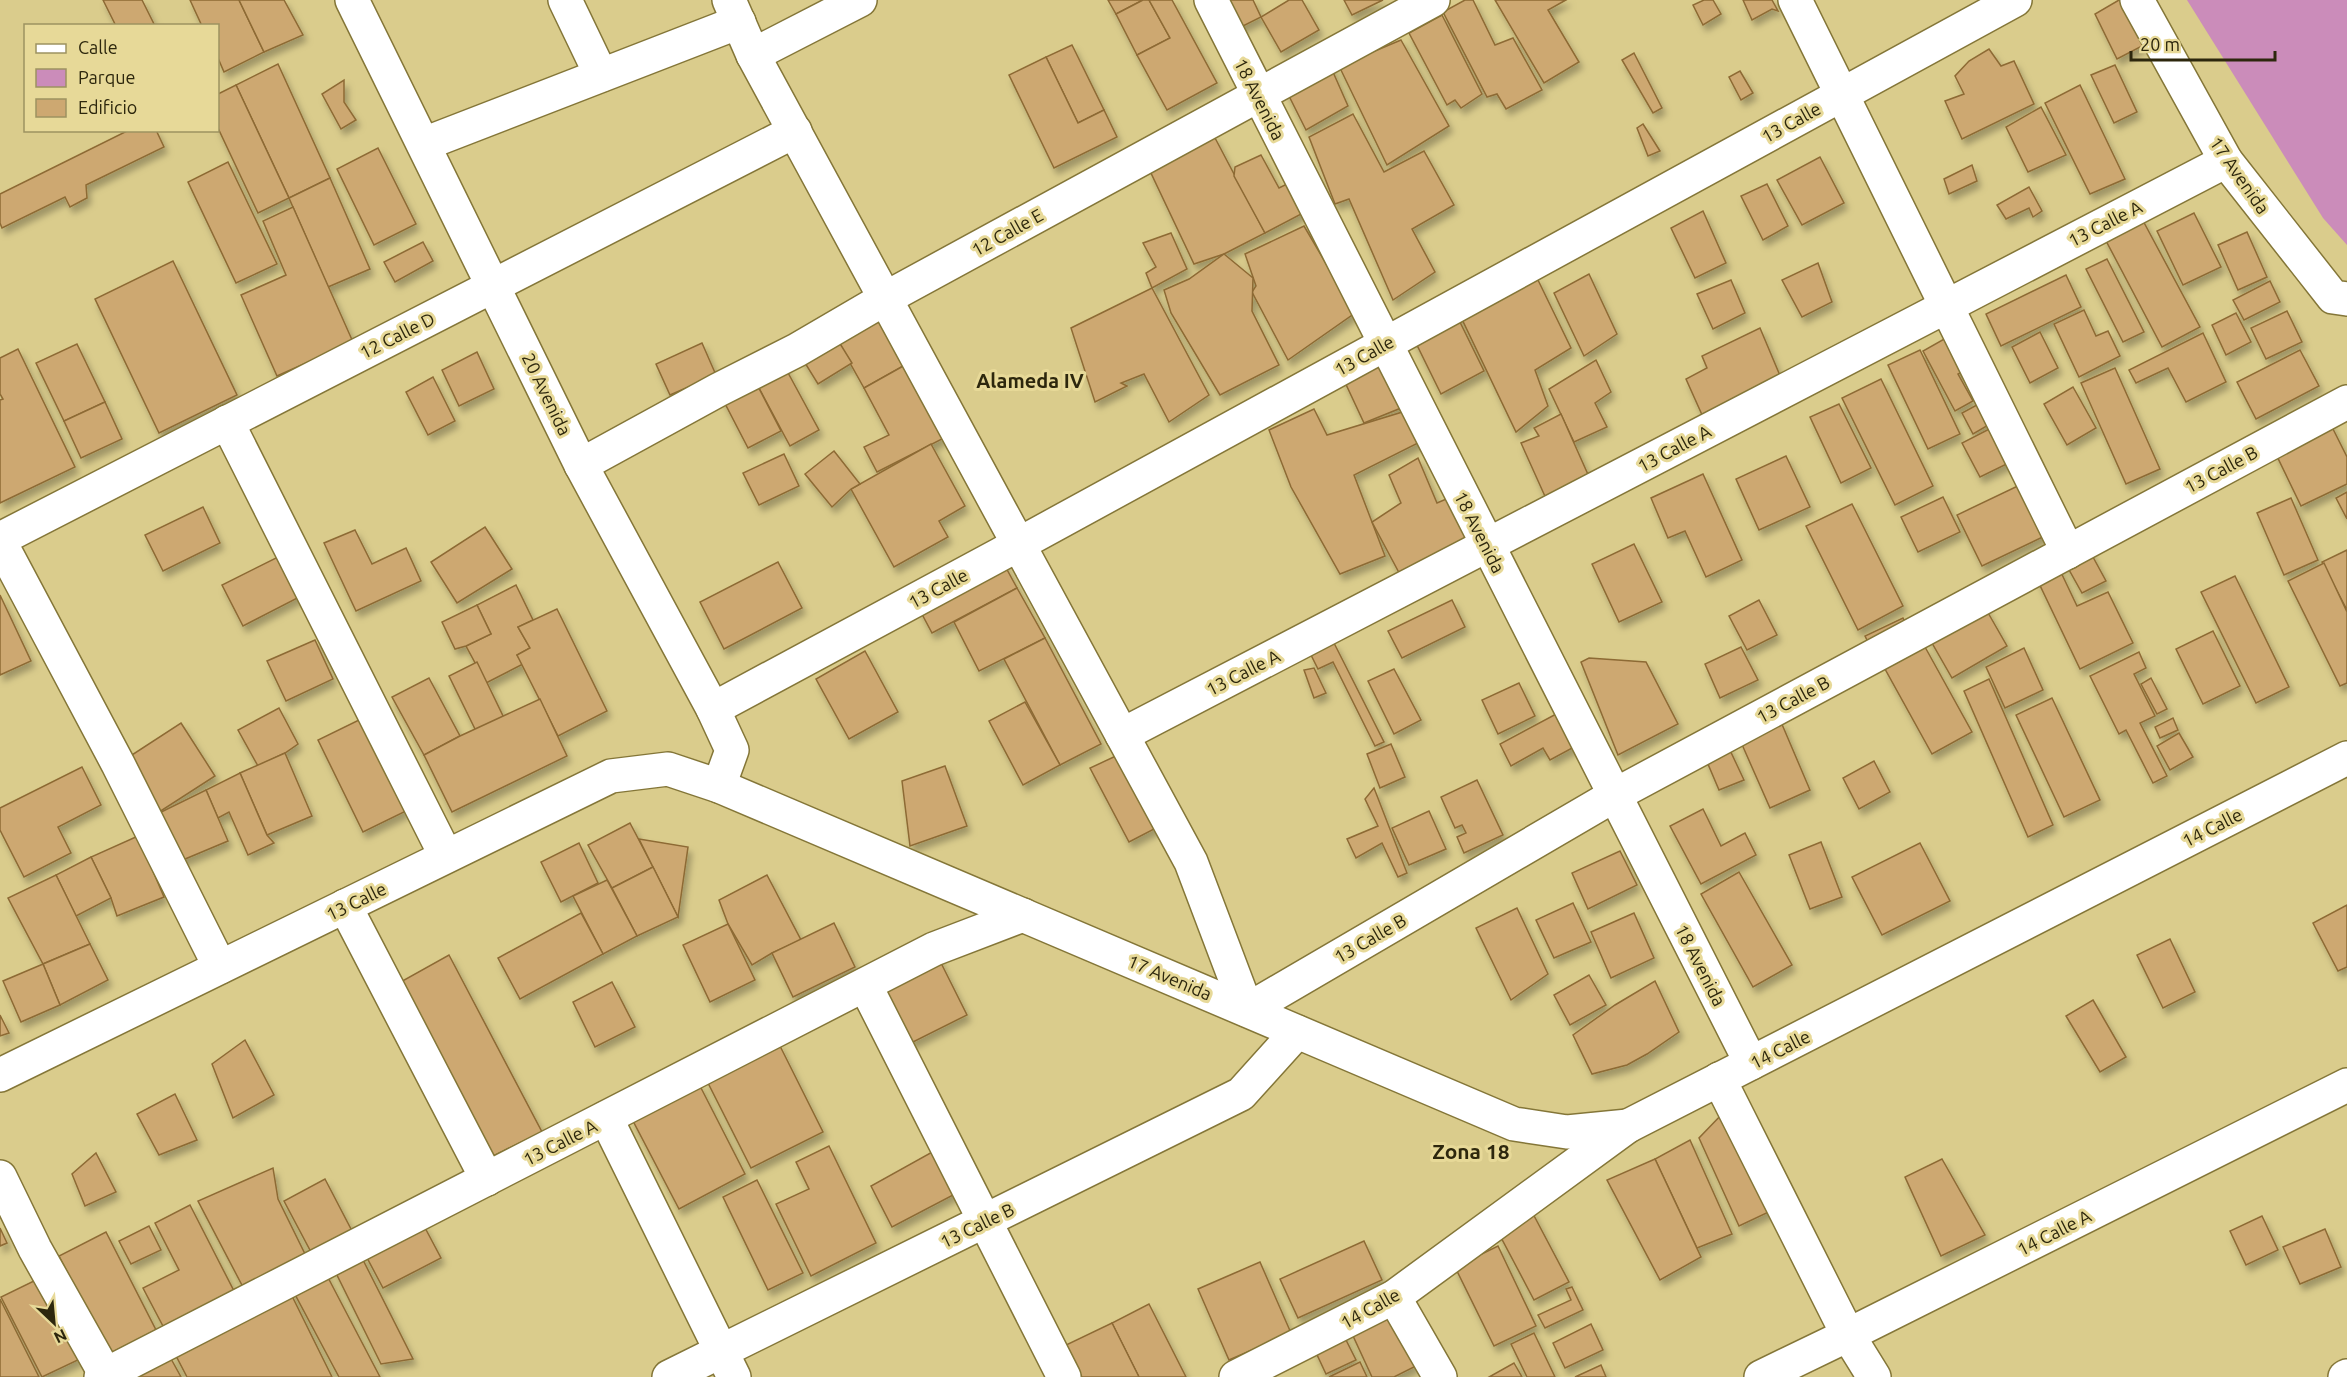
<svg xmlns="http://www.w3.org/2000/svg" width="2347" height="1377" font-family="Ubuntu,sans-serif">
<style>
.green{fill:#cb8cba}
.building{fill:#cda871;stroke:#8d6a34;stroke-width:1.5;filter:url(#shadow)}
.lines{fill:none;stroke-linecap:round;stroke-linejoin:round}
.minor-casing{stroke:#847638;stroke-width:36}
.tertiary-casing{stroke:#847638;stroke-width:36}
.minor{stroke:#fff;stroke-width:33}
.tertiary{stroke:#fff;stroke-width:33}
.labels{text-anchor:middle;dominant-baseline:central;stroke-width:6;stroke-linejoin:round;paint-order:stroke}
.street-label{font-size:18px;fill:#2d270d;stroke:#e7d998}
.neighbourhood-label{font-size:20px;font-weight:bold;fill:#2d270d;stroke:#e7d998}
.quarter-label{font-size:21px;font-weight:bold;fill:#2d270d;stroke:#e7d998}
</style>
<defs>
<filter id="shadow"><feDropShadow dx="3.5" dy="6" stdDeviation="3" flood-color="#0004"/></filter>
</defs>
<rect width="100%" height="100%" fill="#dacc8c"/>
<!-- green -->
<polygon class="green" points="2187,0 2347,0 2347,245 2323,218"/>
<!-- building -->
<g class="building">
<polygon points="103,0 142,0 155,26 116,26"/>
<polygon points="190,0 239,0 264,52 224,72 218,58 218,26 202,26"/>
<polygon points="239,0 284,0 303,35 264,52"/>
<polygon points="1108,0 1143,0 1116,14"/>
<polygon points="1143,0 1149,0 1170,38 1137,55 1116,14"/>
<polygon points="1149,0 1172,0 1217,83 1167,110 1137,55 1170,38"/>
<polygon points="1211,0 1253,0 1261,17 1227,34"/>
<polygon points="1289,0 1302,0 1319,30 1281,52 1261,17"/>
<polygon points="1344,0 1383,0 1352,15"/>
<polygon points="1465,0 1473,0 1495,45 1513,38 1542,90 1506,109 1497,94 1487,97 1443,12"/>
<polygon points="1495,0 1566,0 1548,10 1579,62 1544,83"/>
<polygon points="1704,0 1713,0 1721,14 1703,25 1693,5"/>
<polygon points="1743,0 1772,0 1778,11 1772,9 1752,20"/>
<polygon points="2119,0 2127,0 2146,44 2117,59 2095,14"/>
<polygon points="1442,15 1482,94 1461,108 1455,100 1447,105 1409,33"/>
<polygon points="1401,40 1449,126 1387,165 1339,66"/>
<polygon points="1072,45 1104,110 1078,123 1046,57"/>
<polygon points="1989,49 2001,66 2014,61 2034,104 1962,139 1945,101 1964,94 1955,76 1969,61"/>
<polygon points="1634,53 1662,108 1653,113 1622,60"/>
<polygon points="1046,57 1078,123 1104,110 1117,137 1054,168 1009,75"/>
<polygon points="1329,63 1348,106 1306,130 1285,88"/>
<polygon points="278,64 330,178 289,198 236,85"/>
<polygon points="2115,65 2137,112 2114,123 2091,75"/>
<polygon points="1740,71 1753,93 1741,100 1729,77"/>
<polygon points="344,80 344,102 356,120 341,129 322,94"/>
<polygon points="236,85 289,198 258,213 218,128 218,94"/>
<polygon points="2080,85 2125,179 2090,194 2045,103"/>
<polygon points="2041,107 2066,155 2028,172 2006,127"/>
<polygon points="1353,114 1384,172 1424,151 1454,205 1412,229 1435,272 1393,300 1349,199 1335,204 1309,137"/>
<polygon points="1643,124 1660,151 1648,156 1637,128"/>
<polygon points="129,130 156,130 164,147 86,185 87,198 70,207 65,197 2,228 0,223 0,194"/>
<polygon points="1214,136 1265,233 1224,254 1194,264 1150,171"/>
<polygon points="378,148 416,224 374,245 337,169"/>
<polygon points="1261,155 1279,188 1293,181 1307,211 1265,233 1234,176 1235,167"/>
<polygon points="1820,157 1844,203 1802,225 1777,180"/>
<polygon points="228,162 277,264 236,283 188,182"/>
<polygon points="1972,165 1977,181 1949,194 1944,179"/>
<polygon points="330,178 370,269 328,287 289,198"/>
<polygon points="1767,184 1788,226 1763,240 1741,196"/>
<polygon points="2029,187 2042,211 2033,217 2029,208 2006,219 1997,205"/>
<polygon points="293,207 353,342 277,376 241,295 286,275 263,221"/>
<polygon points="1703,211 1726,263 1695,278 1671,228"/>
<polygon points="2194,213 2221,267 2183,285 2157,231"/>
<polygon points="2141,217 2200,327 2162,347 2104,237"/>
<polygon points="1304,226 1355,313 1288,360 1252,292 1256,286 1245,254"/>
<polygon points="2247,232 2267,277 2238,290 2218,245"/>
<polygon points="1171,233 1187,269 1152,288 1146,273 1156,267 1143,243"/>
<polygon points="423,242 433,261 395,282 384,262"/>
<polygon points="1224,254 1253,278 1252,311 1279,365 1220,395 1171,313 1164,290 1189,279"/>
<polygon points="2107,259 2144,332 2123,342 2086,269"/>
<polygon points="173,261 237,395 159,433 95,299"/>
<polygon points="1818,263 1832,302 1802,317 1782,280"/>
<polygon points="1589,274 1617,334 1584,356 1554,293"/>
<polygon points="2066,275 2081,307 2001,346 1986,314"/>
<polygon points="1537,278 1571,348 1535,370 1548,406 1516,432 1459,313"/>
<polygon points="1731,280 1745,313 1713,329 1697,294"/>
<polygon points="2270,281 2280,302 2244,320 2233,300"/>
<polygon points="1152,288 1209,395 1169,422 1144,374 1121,383 1127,386 1095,402 1071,328"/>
<polygon points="873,306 905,365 864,388 831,329"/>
<polygon points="2084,310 2096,336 2108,331 2120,356 2079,377 2054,324"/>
<polygon points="2287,311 2302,342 2266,359 2251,328"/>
<polygon points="1455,312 1484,371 1441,394 1412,335"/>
<polygon points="2236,313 2251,342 2226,355 2212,325"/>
<polygon points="1760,328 1781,378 1703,417 1686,379 1707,368 1702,356"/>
<polygon points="831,329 852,363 818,384 797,350"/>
<polygon points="2040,332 2058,368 2030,383 2012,347"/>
<polygon points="2203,333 2226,382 2186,402 2168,368 2136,383 2129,370"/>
<polygon points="1953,334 1971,367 1958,374 1973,401 1955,411 1923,351"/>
<polygon points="702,343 716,375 670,395 656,364"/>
<polygon points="77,344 105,402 64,421 36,363"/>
<polygon points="18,349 75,467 0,503 0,400 3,399 0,394 0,358"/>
<polygon points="1920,350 1960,434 1928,449 1888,365"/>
<polygon points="2300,350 2319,386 2256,419 2237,382"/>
<polygon points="477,352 494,389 459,406 442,370"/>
<polygon points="1383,355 1406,406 1364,423 1343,378"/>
<polygon points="780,358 819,430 790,446 751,373"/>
<polygon points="1596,360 1611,392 1595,403 1607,427 1574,442 1549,389"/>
<polygon points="905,365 944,438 877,472 864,447 889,435 864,388"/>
<polygon points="2115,368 2160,469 2126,484 2081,383"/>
<polygon points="751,373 781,431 748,448 718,390"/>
<polygon points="433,377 455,421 428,435 406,392"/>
<polygon points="1881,379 1933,486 1895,505 1842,398"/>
<polygon points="2073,387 2096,428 2067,445 2044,404"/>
<polygon points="1986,400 1997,420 1973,434 1962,413"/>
<polygon points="105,402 122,439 81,458 64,421"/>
<polygon points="1839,404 1871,468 1841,483 1810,417"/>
<polygon points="1314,409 1327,435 1409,410 1424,440 1354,475 1385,556 1340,574 1291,487 1269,430"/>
<polygon points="1561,414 1590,479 1548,503 1521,443 1539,436 1534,428"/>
<polygon points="2329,421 2347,457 2347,484 2301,506 2273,448"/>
<polygon points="1999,424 2017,459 1980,477 1962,443"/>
<polygon points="931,444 965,506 939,521 948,537 894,567 851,489"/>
<polygon points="834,451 860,484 851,489 832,507 805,474"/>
<polygon points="784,454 799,486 759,505 743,473"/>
<polygon points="1786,456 1810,507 1759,530 1736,479"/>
<polygon points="1418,458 1437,503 1451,497 1477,544 1404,582 1372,522 1401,503 1389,475"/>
<polygon points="1703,474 1742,560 1706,577 1685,531 1668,538 1651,498"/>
<polygon points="2024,483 2049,534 1982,566 1957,515"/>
<polygon points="2347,492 2347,519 2336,498"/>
<polygon points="1943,497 1960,532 1918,552 1901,517"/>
<polygon points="2291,498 2318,560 2284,575 2257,513"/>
<polygon points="1852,504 1903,606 1858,630 1806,526"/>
<polygon points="203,507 220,543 163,571 145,535"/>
<polygon points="485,527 512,569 457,603 431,562"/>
<polygon points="355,530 372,564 406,548 421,581 356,611 324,543"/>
<polygon points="1634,544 1662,602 1619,622 1592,564"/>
<polygon points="2087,546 2106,581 2082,593 2063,559"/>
<polygon points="292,550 313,590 243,626 222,585"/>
<polygon points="2347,550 2347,610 2322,562"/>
<polygon points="999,555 1017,588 932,633 915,601"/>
<polygon points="778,562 802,608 724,649 700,602"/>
<polygon points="2324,563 2347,612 2347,683 2340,686 2288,581"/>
<polygon points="2057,564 2077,606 2108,592 2133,643 2080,669 2035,575"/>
<polygon points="2235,576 2289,687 2256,703 2201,592"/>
<polygon points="516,585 533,620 518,627 530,648 517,655 523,664 486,683 466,646 491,634 477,605"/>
<polygon points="1017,588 1045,638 979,671 954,622"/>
<polygon points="0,595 31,661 0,675"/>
<polygon points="1452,600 1465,627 1402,658 1388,631"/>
<polygon points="1759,600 1777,635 1747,650 1729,616"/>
<polygon points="1983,604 2007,646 1952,678 1928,636"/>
<polygon points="477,605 491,634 466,646 455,649 442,622"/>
<polygon points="557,609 607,711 558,736 517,655 530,648 518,627"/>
<polygon points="1903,618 1909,630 1871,648 1865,636"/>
<polygon points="2213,631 2240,686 2203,704 2176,649"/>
<polygon points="1045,638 1101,744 1060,765 1004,659"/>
<polygon points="315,640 333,679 286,701 267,661"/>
<polygon points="1334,643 1384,742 1375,746 1333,662 1318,669 1311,655"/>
<polygon points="1741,647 1758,680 1720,698 1705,664"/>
<polygon points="1925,647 1972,732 1932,754 1885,669"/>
<polygon points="2024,648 2043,690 2005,708 1986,667"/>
<polygon points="865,651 898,712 849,739 816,679"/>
<polygon points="2139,652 2146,668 2134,674 2155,716 2140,723 2167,776 2153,783 2126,730 2119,734 2090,676"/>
<polygon points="1589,658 1646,662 1678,724 1618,755 1581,662"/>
<polygon points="477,662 504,718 476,731 449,676"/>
<polygon points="1314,668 1326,693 1314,698 1304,670"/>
<polygon points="1394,669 1421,720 1394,734 1368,681"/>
<polygon points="429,678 460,736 424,755 392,697"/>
<polygon points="2151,678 2167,709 2157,714 2141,684"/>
<polygon points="1989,679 2053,825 2028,837 1964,691"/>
<polygon points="1519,683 1535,716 1498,734 1482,700"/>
<polygon points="2052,698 2100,800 2064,817 2016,715"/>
<polygon points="540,699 567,756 452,812 424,755 460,736"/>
<polygon points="1025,702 1060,765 1023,785 989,721"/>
<polygon points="279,708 298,744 285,753 258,766 238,730"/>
<polygon points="1558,713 1576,746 1550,760 1543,748 1511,766 1500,744"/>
<polygon points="2173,718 2178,730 2160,738 2155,727"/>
<polygon points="361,719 406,811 363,832 318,740"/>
<polygon points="1781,722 1810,790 1770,808 1740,740"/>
<polygon points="181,723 215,776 153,816 118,764"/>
<polygon points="2179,733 2193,757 2170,770 2157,746"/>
<polygon points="1391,744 1405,777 1380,788 1367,754"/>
<polygon points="1728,746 1744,780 1719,790 1705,757"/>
<polygon points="285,753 312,816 267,835 240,773"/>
<polygon points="1118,755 1158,827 1129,842 1090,768"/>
<polygon points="1874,761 1890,792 1859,809 1843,778"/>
<polygon points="945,766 967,826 910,846 902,781"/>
<polygon points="82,767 101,805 58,827 71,853 24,877 0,830 0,808"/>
<polygon points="240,773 267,835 274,843 248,855 229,812 218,818 206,790"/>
<polygon points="1477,780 1503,835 1464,853 1457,837 1466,833 1462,825 1455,828 1441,797"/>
<polygon points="1374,788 1407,873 1398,877 1382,843 1356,858 1347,839 1378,826 1365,799"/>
<polygon points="206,790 228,841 178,862 153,816"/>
<polygon points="1703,809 1721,846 1745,833 1756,855 1701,884 1670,826"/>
<polygon points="1429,811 1446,849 1409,865 1392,828"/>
<polygon points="630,823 653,867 612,888 588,845"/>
<polygon points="138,836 164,897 117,916 111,898 91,857"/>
<polygon points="639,839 688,847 678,917"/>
<polygon points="1821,842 1842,897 1810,909 1789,855"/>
<polygon points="579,843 598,883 561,902 541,862"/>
<polygon points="1920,843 1950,901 1882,935 1852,877"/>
<polygon points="1620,851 1637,885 1588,909 1572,873"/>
<polygon points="91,857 111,898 76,916 56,875"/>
<polygon points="653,867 678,917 637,936 612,888"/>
<polygon points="1739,872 1792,965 1753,987 1701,894"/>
<polygon points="56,875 90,944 43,964 8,898"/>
<polygon points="767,875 801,940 772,953 752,965 728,924 719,900"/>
<polygon points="607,880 637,936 603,954 573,896"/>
<polygon points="1573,903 1591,942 1554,958 1536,920"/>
<polygon points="2347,905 2347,967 2338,971 2313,923"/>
<polygon points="1517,908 1548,974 1511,1000 1476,928"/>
<polygon points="581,913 603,954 520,999 498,958"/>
<polygon points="1634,913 1654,958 1611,978 1591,932"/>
<polygon points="834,923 855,967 793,997 772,953"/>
<polygon points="728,924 755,980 710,1002 683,945"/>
<polygon points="2170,939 2195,992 2163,1008 2137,955"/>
<polygon points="90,944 108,980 60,1005 43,964"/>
<polygon points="934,949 967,1015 911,1043 878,977"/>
<polygon points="449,955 542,1132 479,1163 388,989"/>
<polygon points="43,964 60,1005 21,1022 3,981"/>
<polygon points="1589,975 1606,1005 1570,1025 1554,995"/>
<polygon points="1655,981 1679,1032 1647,1054 1627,1065 1592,1074 1573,1035 1615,1005"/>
<polygon points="612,982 635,1027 595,1047 573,1002"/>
<polygon points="2093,1000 2126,1057 2100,1072 2066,1016"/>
<polygon points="0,1015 9,1033 0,1036"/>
<polygon points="245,1040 274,1095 233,1118 212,1064"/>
<polygon points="779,1044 823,1132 751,1168 707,1081"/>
<polygon points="699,1084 745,1174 679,1209 632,1119"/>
<polygon points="175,1094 197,1140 159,1155 137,1114"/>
<polygon points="1725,1111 1773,1210 1739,1226 1699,1138"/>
<polygon points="1690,1140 1732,1234 1697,1248 1655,1159"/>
<polygon points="829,1146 876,1243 811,1276 776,1204 809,1189 796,1162"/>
<polygon points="934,1151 957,1193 892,1227 871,1186"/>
<polygon points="96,1153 116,1192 85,1206 72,1174"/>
<polygon points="1655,1159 1701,1257 1660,1280 1607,1180"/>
<polygon points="1942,1159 1985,1235 1941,1256 1905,1177"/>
<polygon points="273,1168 278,1199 306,1256 244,1289 198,1201"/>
<polygon points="325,1179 352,1231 311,1252 284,1201"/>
<polygon points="757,1180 803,1273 768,1290 723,1197"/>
<polygon points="190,1205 234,1291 164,1328 143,1288 179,1270 155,1223"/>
<polygon points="1531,1210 1569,1282 1534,1300 1496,1228"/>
<polygon points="2262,1216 2278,1250 2246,1265 2230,1231"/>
<polygon points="423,1224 441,1258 383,1288 365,1254"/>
<polygon points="149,1226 161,1250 131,1264 119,1241"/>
<polygon points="0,1228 7,1243 0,1246"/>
<polygon points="2325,1229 2341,1267 2300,1284 2283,1247"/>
<polygon points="106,1232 156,1330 109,1354 59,1256"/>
<polygon points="1364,1241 1382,1280 1298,1318 1280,1279"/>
<polygon points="1498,1246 1536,1326 1494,1346 1455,1267"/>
<polygon points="360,1254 413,1359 381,1364 333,1267"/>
<polygon points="1260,1262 1291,1333 1229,1360 1198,1289"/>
<polygon points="323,1268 380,1377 339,1377 290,1285"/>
<polygon points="40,1278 80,1359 42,1377 1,1297"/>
<polygon points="1572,1287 1583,1310 1545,1328 1538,1315 1571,1300 1566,1289"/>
<polygon points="290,1292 332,1377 187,1377 173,1350"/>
<polygon points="0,1299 39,1377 0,1377"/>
<polygon points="1149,1304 1186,1377 1139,1377 1112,1323"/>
<polygon points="1388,1306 1416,1366 1394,1377 1372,1377 1348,1325"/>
<polygon points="1112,1323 1139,1377 1082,1377 1066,1345"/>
<polygon points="1591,1324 1603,1350 1565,1368 1553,1343"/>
<polygon points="1341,1330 1356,1360 1326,1374 1312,1344"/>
<polygon points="1534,1333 1555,1377 1527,1377 1511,1344"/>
<polygon points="170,1357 181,1377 135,1377"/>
<polygon points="1360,1362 1367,1377 1329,1377"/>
<polygon points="1514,1363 1522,1377 1489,1377"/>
<polygon points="1601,1365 1606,1377 1575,1377"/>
</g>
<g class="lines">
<defs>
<g id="minor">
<polyline points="352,0 581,465 713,709 732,750 719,786"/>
<polyline points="565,0 601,75"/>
<polyline points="729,0 753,55 1191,862 1247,1010 1615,795 2347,402"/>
<polyline points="1211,0 1751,1063"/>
<polyline points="1795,0 2068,552"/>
<polyline points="2137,0 2226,161 2333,297 2347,299"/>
<polyline points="753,55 860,0"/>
<polyline points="424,144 739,22"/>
<polyline points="227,422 446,856"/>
<polyline points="581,465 718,390 797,350 886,298 1433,0"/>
<polyline points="0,539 795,131"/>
<polyline points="0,542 118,764 220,967"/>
<polyline points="713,709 999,555 2015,0"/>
<polyline points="1122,735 2226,161"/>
<polyline points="345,906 487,1179"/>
<polyline points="865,985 1064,1377"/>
<polyline points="1719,1079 1848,1335 1874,1377"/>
<polyline points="606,1118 734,1377"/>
<polyline points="0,1177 35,1249 107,1377"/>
<polyline points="1394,1297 1440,1377"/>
<polyline points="101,1377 934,949 1023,915"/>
<polyline points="669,1377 1241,1094 1297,1032"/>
<polyline points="1761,1377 1848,1335 2347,1085"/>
<polyline points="2345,1377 2347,1376"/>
</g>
<g id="tertiary">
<polyline points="0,1075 611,776 668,769 719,786 1514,1124 1567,1132 1628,1126"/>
<polyline points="1236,1377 1394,1297 1628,1126 2347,758"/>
</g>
</defs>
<!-- minor casing -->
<use href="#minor" class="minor-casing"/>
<!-- tertiary casing -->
<use href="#tertiary" class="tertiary-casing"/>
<!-- minor -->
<use href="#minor" class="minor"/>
<!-- tertiary -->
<use href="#tertiary" class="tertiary"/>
</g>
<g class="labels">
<!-- street labels -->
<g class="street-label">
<text transform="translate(1260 99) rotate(63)">18 Avenida</text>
<text transform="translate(1791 122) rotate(-29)">13 Calle</text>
<text transform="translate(2240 175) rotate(55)">17 Avenida</text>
<text transform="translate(2105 223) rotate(-27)">13 Calle A</text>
<text transform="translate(1007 232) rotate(-29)">12 Calle E</text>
<text transform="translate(397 335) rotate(-27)">12 Calle D</text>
<text transform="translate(1364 355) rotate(-29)">13 Calle</text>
<text transform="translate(547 394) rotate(64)">20 Avenida</text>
<text transform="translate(1674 448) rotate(-28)">13 Calle A</text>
<text transform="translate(2221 469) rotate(-28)">13 Calle B</text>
<text transform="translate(1480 532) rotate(63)">18 Avenida</text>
<text transform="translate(938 588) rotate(-28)">13 Calle</text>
<text transform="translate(1243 672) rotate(-27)">13 Calle A</text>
<text transform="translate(1793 699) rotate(-28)">13 Calle B</text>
<text transform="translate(2212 827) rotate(-27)">14 Calle</text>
<text transform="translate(356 901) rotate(-26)">13 Calle</text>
<text transform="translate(1370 938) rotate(-30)">13 Calle B</text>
<text transform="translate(1701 965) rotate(63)">18 Avenida</text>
<text transform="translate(1170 977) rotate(23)">17 Avenida</text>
<text transform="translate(1780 1049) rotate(-27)">14 Calle</text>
<text transform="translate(560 1142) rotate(-27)">13 Calle A</text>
<text transform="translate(977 1225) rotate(-26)">13 Calle B</text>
<text transform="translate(2054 1232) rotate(-27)">14 Calle A</text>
<text transform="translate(1370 1308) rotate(-29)">14 Calle</text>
</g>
<!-- neighbourhood labels -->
<g class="neighbourhood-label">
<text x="1030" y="380">Alameda IV</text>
</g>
<!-- quarter labels -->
<g class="quarter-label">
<text x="1471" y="1151">Zona 18</text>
</g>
</g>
<!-- legend -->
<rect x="24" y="24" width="195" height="108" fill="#e7d998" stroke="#9d9260" stroke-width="1.5"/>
<rect x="36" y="44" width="30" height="9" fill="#ffffff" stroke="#9d9260" stroke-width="1.5"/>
<text x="78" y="54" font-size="18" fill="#2d270d">Calle</text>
<rect x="36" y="69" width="30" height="18" fill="#cb8cba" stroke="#9d9260" stroke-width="1.5"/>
<text x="78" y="84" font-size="18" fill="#2d270d">Parque</text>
<rect x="36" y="99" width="30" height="18" fill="#cda871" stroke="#9d9260" stroke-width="1.5"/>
<text x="78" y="114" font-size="18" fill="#2d270d">Edificio</text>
<!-- north arrow -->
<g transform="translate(54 1323) rotate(154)" stroke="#e7d998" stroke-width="4.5" paint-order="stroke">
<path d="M0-4.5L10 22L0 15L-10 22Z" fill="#2d270d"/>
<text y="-9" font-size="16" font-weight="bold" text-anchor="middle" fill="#2d270d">N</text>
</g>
<!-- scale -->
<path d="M2131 51v9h144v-9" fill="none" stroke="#2d270d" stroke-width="3"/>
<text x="2140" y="51" font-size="18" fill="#2d270d" stroke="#e7d998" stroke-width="4.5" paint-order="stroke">20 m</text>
</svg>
